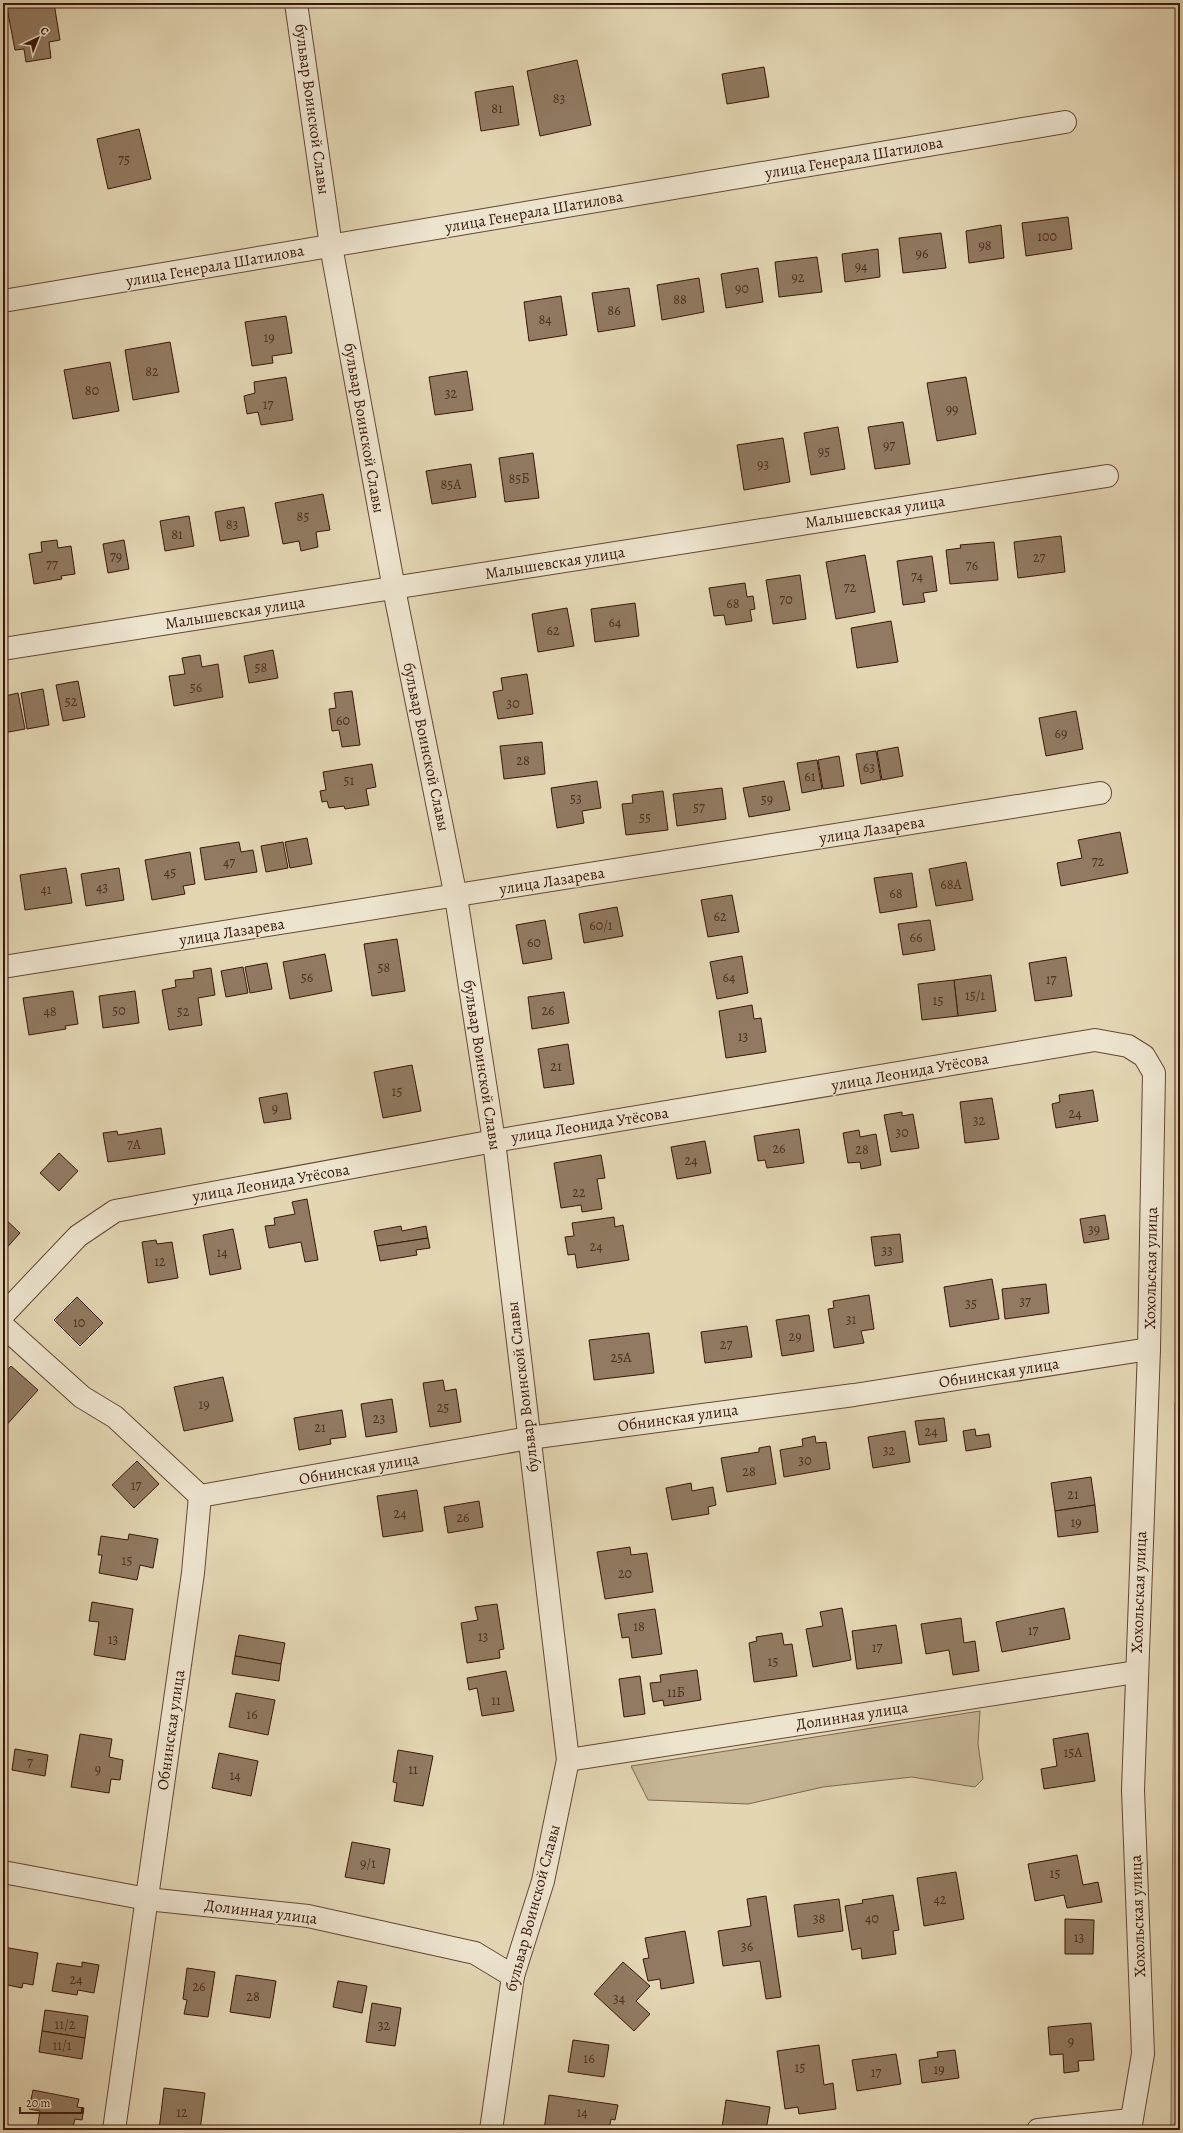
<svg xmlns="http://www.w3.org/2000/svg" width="1183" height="2133" font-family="Alegreya,serif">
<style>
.green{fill:#c6b696;stroke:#806650}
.building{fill:#917a61;stroke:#391709}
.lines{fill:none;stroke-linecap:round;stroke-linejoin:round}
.minor-casing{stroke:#644734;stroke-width:24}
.minor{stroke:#ede4ce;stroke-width:22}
.labels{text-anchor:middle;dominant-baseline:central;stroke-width:3;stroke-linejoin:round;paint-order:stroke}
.number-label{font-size:14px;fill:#4f301f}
.street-label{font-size:16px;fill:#391709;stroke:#ede4ce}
</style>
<rect width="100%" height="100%" fill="#e3d6b3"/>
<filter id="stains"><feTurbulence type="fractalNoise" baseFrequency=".005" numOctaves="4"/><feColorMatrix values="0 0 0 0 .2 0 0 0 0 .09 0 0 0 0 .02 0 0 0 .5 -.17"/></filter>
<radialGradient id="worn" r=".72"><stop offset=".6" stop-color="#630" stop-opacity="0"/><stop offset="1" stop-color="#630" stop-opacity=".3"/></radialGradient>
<!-- green -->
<g class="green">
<polygon points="1180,1396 1180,2130 1171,2130 1175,1403"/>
<polygon points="980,1711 978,1744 983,1779 975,1787 912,1777 823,1787 748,1804 648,1800 631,1766"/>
</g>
<!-- building -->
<g class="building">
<polygon points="38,3 54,3 60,40 49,42 51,58 26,62 24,49 15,50 7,8"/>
<polygon points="577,60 591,125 540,136 527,71"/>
<polygon points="764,67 769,97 727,104 722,74"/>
<polygon points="513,86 519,125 481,131 475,92"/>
<polygon points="139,129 151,179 108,189 97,139"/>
<polygon points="1068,217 1072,249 1026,256 1022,223"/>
<polygon points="1001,225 1004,258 969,263 966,231"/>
<polygon points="941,233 946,268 903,273 899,238"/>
<polygon points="878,249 880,277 845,282 842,254"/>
<polygon points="817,257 822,292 779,297 775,262"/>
<polygon points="758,268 763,302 726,308 721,274"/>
<polygon points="699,278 704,312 662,320 657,285"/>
<polygon points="629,288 635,326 598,332 592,293"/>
<polygon points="561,296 567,335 529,341 524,302"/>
<polygon points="286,316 292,353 272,356 273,363 252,366 245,322"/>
<polygon points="170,342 179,392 133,400 125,350"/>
<polygon points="110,362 119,411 73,419 64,370"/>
<polygon points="467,371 473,410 435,415 429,377"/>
<polygon points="286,377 293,420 261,425 258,412 247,414 244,396 255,393 254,382"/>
<polygon points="966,377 976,434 937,441 927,383"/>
<polygon points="903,422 910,464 875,469 868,427"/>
<polygon points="838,427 845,469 811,475 804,433"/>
<polygon points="783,438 790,482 744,490 737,445"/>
<polygon points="533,453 539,498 505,502 499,458"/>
<polygon points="471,464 476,497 432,504 426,471"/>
<polygon points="323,494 330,530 316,532 318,547 301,551 299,541 283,544 275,503"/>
<polygon points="244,507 249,536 220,541 215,512"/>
<polygon points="189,516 194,546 165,551 160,521"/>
<polygon points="1061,536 1065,572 1018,578 1014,542"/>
<polygon points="57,540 58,548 71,546 75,574 61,576 62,579 34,584 29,554 42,552 41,542"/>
<polygon points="124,540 129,569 108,573 103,544"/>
<polygon points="994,542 998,580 950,584 946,550 961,548 960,545"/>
<polygon points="865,555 875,612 836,619 826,562"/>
<polygon points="932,556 937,591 923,593 925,602 903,605 897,561"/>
<polygon points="800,575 806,619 773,624 766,580"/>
<polygon points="745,583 747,597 753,596 755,609 750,610 752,621 726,625 724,615 714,616 709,588"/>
<polygon points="635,603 639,636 595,642 591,609"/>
<polygon points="567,608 574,646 538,652 532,614"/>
<polygon points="891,621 898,662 857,668 851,628"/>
<polygon points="273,650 278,678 249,683 244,656"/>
<polygon points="200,655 202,667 218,664 223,697 174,706 169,676 185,674 182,658"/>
<polygon points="527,674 533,714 498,719 493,692 503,690 501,678"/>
<polygon points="78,681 85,717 63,721 56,685"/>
<polygon points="43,689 49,725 27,729 21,693"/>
<polygon points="352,691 360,745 342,747 339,730 332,731 329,709 336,708 334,693"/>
<polygon points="18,693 25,729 3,733 3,706 8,705 5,696"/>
<polygon points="1076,711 1083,749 1046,756 1039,718"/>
<polygon points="542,742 545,774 504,779 500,746"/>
<polygon points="898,747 903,776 882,780 877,751"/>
<polygon points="876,751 881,780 861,784 856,754"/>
<polygon points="839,756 844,786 823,789 818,760"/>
<polygon points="817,760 822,789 802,793 797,763"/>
<polygon points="372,764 376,787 366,789 369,805 345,809 344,806 329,808 327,801 322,802 320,791 326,790 323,772"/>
<polygon points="597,781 601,808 582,811 584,823 557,828 551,788"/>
<polygon points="784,781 790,810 749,817 743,788"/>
<polygon points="722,788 726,819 677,826 673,794"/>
<polygon points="663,791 668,830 626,835 622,804 633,803 632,795"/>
<polygon points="1120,832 1128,873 1061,886 1057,863 1082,858 1078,840"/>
<polygon points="307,838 312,864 290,868 285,842"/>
<polygon points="239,842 241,852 253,850 257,872 205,880 200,848"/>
<polygon points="283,842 288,868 266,872 261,846"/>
<polygon points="190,852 195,884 183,886 185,894 152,900 145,860"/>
<polygon points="966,862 973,900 936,906 929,869"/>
<polygon points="66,868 72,903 25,910 20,875"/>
<polygon points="119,868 124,900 86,906 81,874"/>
<polygon points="912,873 917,907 880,913 874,878"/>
<polygon points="732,895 739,932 708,937 701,900"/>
<polygon points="617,907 623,936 584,943 579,914"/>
<polygon points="545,920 552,959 523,964 516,925"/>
<polygon points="930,920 935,950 903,955 898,924"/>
<polygon points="397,939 405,991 372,996 364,944"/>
<polygon points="325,954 332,991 290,999 283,962"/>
<polygon points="742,956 748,993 717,999 710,962"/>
<polygon points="1066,957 1072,996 1035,1001 1029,963"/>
<polygon points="267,963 272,989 250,993 245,967"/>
<polygon points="243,967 248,993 226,997 221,971"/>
<polygon points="211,968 215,995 198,998 202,1025 169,1030 162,990 176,987 175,980 194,978 193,971"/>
<polygon points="991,975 996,1011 958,1016 954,980"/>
<polygon points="954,980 958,1016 922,1020 918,984"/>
<polygon points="73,991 78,1024 65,1026 66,1029 29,1035 23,998"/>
<polygon points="135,991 139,1023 103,1028 99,996"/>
<polygon points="564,992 569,1023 532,1029 528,997"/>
<polygon points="752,1005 754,1019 761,1018 766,1052 726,1058 719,1011"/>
<polygon points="568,1044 574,1084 544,1088 538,1049"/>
<polygon points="412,1065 421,1111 383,1118 374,1072"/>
<polygon points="1093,1090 1098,1121 1056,1128 1052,1104 1060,1102 1059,1095"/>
<polygon points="287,1093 291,1119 264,1123 259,1098"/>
<polygon points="992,1098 999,1139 965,1143 960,1102"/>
<polygon points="902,1112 902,1116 913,1114 919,1148 891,1152 884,1115"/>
<polygon points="161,1128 165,1154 108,1162 103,1133 117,1131 118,1135"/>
<polygon points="799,1129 804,1163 767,1168 765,1160 758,1161 754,1136"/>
<polygon points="859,1130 860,1137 876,1134 881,1165 861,1169 860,1162 848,1163 843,1133"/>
<polygon points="705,1141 711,1173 677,1179 671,1147"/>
<polygon points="59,1153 78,1171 59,1191 40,1173"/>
<polygon points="601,1155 605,1178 597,1179 602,1209 582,1212 581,1205 561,1208 554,1163"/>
<polygon points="307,1199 318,1260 305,1262 301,1242 269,1248 265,1226 275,1225 274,1218 295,1214 292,1202"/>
<polygon points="1105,1215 1109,1239 1084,1243 1080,1219"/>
<polygon points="3,1217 20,1233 3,1252"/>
<polygon points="614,1217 615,1227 623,1225 629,1260 577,1268 575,1254 568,1255 565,1237 574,1236 572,1223"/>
<polygon points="401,1226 402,1231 426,1226 428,1238 377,1246 374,1231"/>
<polygon points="233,1229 241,1269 210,1275 203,1235"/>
<polygon points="900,1234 903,1262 875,1266 871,1237"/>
<polygon points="428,1238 430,1248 416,1250 417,1255 380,1261 377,1246"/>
<polygon points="156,1240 157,1244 172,1242 178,1278 148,1283 142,1242"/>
<polygon points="992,1279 999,1319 950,1327 944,1287"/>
<polygon points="1046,1284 1049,1313 1005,1319 1002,1289"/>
<polygon points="869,1295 874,1329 861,1331 864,1343 834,1348 828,1309 834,1308 833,1301"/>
<polygon points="77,1297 103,1323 80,1346 54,1320"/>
<polygon points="809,1315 814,1351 782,1356 776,1320"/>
<polygon points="747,1326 752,1357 705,1363 701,1332"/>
<polygon points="649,1333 654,1373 594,1380 589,1340"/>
<polygon points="11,1366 38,1390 3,1429 3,1375"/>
<polygon points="223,1377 233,1421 184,1431 174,1387"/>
<polygon points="443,1380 445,1391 456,1389 461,1422 430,1427 423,1383"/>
<polygon points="392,1399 397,1432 366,1437 361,1404"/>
<polygon points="342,1410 346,1437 330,1439 331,1444 299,1450 294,1418"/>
<polygon points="944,1418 947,1441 919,1445 915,1421"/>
<polygon points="975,1429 976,1436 989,1434 991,1447 966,1451 963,1431"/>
<polygon points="905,1431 910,1462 873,1468 868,1437"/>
<polygon points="815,1436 816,1443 826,1442 830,1469 784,1477 780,1450 803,1446 802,1439"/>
<polygon points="770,1446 776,1484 727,1492 721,1458 759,1452 759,1448"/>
<polygon points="137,1461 159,1484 134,1508 112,1485"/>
<polygon points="1091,1477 1095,1505 1055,1511 1051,1483"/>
<polygon points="691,1483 692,1491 713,1487 716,1505 708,1507 709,1514 672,1520 666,1488"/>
<polygon points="417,1490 423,1531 383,1537 377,1496"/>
<polygon points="479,1501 483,1527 448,1533 444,1507"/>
<polygon points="1095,1505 1098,1532 1058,1537 1055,1511"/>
<polygon points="129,1534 158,1539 153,1568 140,1565 137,1580 99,1573 102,1555 98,1555 101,1536 128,1540"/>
<polygon points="630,1547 631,1555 647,1553 653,1592 605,1599 597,1552"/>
<polygon points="92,1602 133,1609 125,1660 94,1655 99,1622 89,1621"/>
<polygon points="497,1604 504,1649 499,1650 500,1658 467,1663 461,1623 478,1620 475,1607"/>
<polygon points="842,1608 851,1660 813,1667 806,1629 823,1626 820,1612"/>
<polygon points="1064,1608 1070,1639 1002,1652 996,1622"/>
<polygon points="655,1609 662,1654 632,1658 629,1637 622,1638 618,1614"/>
<polygon points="961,1618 964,1643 975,1641 979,1671 953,1675 949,1650 926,1654 921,1624"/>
<polygon points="896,1625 902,1663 857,1669 852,1631"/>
<polygon points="782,1633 784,1645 792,1644 797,1676 754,1682 749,1643 757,1641 756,1637"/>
<polygon points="239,1635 285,1643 281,1664 235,1656"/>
<polygon points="235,1656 281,1664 279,1681 232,1674"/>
<polygon points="697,1670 701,1700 664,1706 663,1700 653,1702 650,1683 661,1682 660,1675"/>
<polygon points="506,1671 514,1711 482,1716 477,1688 469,1690 467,1678"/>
<polygon points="640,1676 645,1714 624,1717 619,1679"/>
<polygon points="236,1693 275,1700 268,1735 229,1727"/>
<polygon points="1088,1733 1095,1781 1044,1789 1041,1769 1057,1766 1053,1739"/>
<polygon points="80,1734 112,1739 109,1757 123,1760 120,1780 111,1779 109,1793 71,1787"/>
<polygon points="15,1749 48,1755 45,1776 12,1770"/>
<polygon points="398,1750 433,1756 423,1806 394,1801 397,1783 393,1782"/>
<polygon points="219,1753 258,1761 251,1796 212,1788"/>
<polygon points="352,1842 390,1849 384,1884 345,1877"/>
<polygon points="1077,1855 1083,1885 1098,1882 1102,1902 1067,1908 1064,1895 1035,1901 1028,1864"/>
<polygon points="956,1872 964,1919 924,1926 917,1878"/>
<polygon points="893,1895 899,1930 893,1931 896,1954 862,1959 861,1948 852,1950 845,1906 863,1903 862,1900"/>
<polygon points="766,1896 781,1997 766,1999 760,1961 723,1966 718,1931 751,1926 747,1899"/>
<polygon points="839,1899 843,1931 798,1937 794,1905"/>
<polygon points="1065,1919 1094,1920 1093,1954 1065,1954"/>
<polygon points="685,1931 694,1983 661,1989 660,1979 648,1981 643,1959 649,1958 645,1938"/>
<polygon points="3,1947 38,1953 33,1985 23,1983 22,1988 3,1984"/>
<polygon points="82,1962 99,1965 94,1993 78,1990 77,1995 52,1991 57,1963 82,1967"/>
<polygon points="623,1962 650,1986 636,2001 650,2014 634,2031 594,1994"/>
<polygon points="187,1968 215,1972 208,2017 184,2014 187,2000 183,1999"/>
<polygon points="236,1975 276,1981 270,2018 230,2012"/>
<polygon points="338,1981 367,1986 362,2013 333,2007"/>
<polygon points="372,2003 401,2008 395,2046 366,2042"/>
<polygon points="45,2010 88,2016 85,2038 42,2031"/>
<polygon points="1091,2023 1094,2060 1078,2061 1079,2071 1064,2073 1063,2054 1050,2055 1048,2027"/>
<polygon points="42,2031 85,2038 82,2059 39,2052"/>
<polygon points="573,2040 609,2045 604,2077 568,2072"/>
<polygon points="819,2045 824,2085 833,2083 836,2109 799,2114 798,2107 785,2109 777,2051"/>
<polygon points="955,2050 959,2078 922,2083 919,2060 938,2057 937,2052"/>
<polygon points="896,2054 901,2084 857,2091 852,2060"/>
<polygon points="164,2088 205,2093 200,2130 159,2130"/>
<polygon points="33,2090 79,2099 77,2107 84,2108 82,2120 75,2119 72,2130 37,2130 40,2111 29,2109"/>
<polygon points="549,2095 618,2105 615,2120 611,2119 609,2130 544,2130"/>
<polygon points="726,2100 770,2107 766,2130 729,2130 722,2128"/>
</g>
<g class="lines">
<defs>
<g id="minor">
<polyline points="296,3 331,246 394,589 456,897 494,1141 568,1760 543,1881 513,1976 491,2130"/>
<polyline points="3,301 1065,122"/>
<polyline points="3,649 1107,476"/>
<polyline points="3,967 1100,793"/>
<polyline points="3,1315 78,1236 115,1211 494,1141 1095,1040 1128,1046 1144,1056 1154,1073 1149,1349 1133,1790 1143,2054 1130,2130"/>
<polyline points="3,1326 82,1397 115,1417 200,1496"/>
<polyline points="568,1760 1136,1672"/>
<polyline points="3,1872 147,1899 308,1916 475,1953 513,1976"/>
<polyline points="114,2130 193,1573 200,1496 529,1438 854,1395 1149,1349"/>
<polyline points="1038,2130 1130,2120"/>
</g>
</defs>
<!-- minor casing -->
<use href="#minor" class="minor-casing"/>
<!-- minor -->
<use href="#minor" class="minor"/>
</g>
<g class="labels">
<!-- number labels -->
<g class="number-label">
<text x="559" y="98">83</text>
<text x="497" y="108">81</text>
<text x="124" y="159">75</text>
<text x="1047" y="236">100</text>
<text x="985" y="245">98</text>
<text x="922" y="253">96</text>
<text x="861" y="266">94</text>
<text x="798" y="277">92</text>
<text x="742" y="288">90</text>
<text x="680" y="299">88</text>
<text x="614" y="310">86</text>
<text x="545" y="319">84</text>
<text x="269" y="337">19</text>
<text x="152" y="371">82</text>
<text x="92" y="390">80</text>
<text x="451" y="393">32</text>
<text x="268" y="404">17</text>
<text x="952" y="409">99</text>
<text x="889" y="445">97</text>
<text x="824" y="451">95</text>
<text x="763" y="464">93</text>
<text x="519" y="478">85Б</text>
<text x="451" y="484">85А</text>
<text x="303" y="516">85</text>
<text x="232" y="524">83</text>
<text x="177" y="534">81</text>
<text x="116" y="556">79</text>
<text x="1039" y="557">27</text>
<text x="52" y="564">77</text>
<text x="972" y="565">76</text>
<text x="917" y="576">74</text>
<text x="850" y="587">72</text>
<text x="786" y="599">70</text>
<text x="733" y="603">68</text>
<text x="615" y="622">64</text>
<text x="553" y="630">62</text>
<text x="261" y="667">58</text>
<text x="196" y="687">56</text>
<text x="71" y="701">52</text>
<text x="513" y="703">30</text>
<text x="343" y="720">60</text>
<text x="1061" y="733">69</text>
<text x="523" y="760">28</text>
<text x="869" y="767">63</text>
<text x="810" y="776">61</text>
<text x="349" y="780">51</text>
<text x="576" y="798">53</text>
<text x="767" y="799">59</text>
<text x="699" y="807">57</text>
<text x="645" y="817">55</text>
<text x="1098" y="861">72</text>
<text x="229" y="862">47</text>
<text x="170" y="872">45</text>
<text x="951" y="884">68А</text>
<text x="102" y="887">43</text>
<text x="46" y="889">41</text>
<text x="896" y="893">68</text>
<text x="720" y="916">62</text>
<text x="601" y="925">60/1</text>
<text x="916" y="937">66</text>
<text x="534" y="942">60</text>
<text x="384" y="967">58</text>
<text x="307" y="977">56</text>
<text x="729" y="977">64</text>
<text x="1051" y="979">17</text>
<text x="975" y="995">15/1</text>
<text x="938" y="1000">15</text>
<text x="119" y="1010">50</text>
<text x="548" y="1010">26</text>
<text x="50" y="1011">48</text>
<text x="183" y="1011">52</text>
<text x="743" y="1036">13</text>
<text x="556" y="1066">21</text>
<text x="397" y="1091">15</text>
<text x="275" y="1108">9</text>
<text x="1075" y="1113">24</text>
<text x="979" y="1120">32</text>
<text x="902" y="1132">30</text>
<text x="134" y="1144">7А</text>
<text x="779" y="1148">26</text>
<text x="862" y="1149">28</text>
<text x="691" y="1160">24</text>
<text x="579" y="1192">22</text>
<text x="1094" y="1229">39</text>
<text x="596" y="1246">24</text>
<text x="887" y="1250">33</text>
<text x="222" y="1252">14</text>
<text x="160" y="1261">12</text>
<text x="1025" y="1301">37</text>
<text x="971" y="1303">35</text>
<text x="851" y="1319">31</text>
<text x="79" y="1322">10</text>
<text x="795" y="1336">29</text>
<text x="726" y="1344">27</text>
<text x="621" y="1357">25А</text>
<text x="204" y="1404">19</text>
<text x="443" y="1407">25</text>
<text x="379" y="1418">23</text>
<text x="320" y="1427">21</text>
<text x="931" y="1431">24</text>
<text x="889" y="1450">32</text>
<text x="805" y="1460">30</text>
<text x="749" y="1471">28</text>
<text x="136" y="1485">17</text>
<text x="1073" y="1494">21</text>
<text x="400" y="1513">24</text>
<text x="463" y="1517">26</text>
<text x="1076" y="1522">19</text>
<text x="127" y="1560">15</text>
<text x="625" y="1573">20</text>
<text x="639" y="1626">18</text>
<text x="1033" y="1630">17</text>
<text x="483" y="1636">13</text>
<text x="113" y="1639">13</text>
<text x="877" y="1647">17</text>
<text x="773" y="1661">15</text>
<text x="676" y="1692">11Б</text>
<text x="496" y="1700">11</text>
<text x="252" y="1714">16</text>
<text x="1073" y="1752">15А</text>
<text x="30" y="1762">7</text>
<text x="98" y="1769">9</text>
<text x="413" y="1769">11</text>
<text x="235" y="1775">14</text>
<text x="368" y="1863">9/1</text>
<text x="1055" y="1873">15</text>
<text x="940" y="1899">42</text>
<text x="819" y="1918">38</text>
<text x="872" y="1918">40</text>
<text x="1079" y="1937">13</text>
<text x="747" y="1946">36</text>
<text x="76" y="1979">24</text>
<text x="199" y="1986">26</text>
<text x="253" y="1996">28</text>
<text x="619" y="1998">34</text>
<text x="65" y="2024">11/2</text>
<text x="384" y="2025">32</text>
<text x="1071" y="2041">9</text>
<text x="62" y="2045">11/1</text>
<text x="589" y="2058">16</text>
<text x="800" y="2067">15</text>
<text x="939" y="2069">19</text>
<text x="876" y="2072">17</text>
<text x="182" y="2112">12</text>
<text x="582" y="2112">14</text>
</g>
<!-- street labels -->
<g class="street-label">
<text transform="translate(312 109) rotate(82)">бульвар Воинской Славы</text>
<text transform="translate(854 158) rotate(-10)">улица Генерала Шатилова</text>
<text transform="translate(534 212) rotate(-10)">улица Генерала Шатилова</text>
<text transform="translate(215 266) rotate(-10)">улица Генерала Шатилова</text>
<text transform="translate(364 428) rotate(80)">бульвар Воинской Славы</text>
<text transform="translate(875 512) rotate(-9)">Малышевская улица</text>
<text transform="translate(555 563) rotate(-9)">Малышевская улица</text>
<text transform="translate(235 613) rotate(-9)">Малышевская улица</text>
<text transform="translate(426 747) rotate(78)">бульвар Воинской Славы</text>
<text transform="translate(872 830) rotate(-9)">улица Лазарева</text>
<text transform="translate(552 881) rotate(-9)">улица Лазарева</text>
<text transform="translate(232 932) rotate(-9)">улица Лазарева</text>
<text transform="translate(482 1065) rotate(81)">бульвар Воинской Славы</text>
<text transform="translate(910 1072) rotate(-10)">улица Леонида Утёсова</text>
<text transform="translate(590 1125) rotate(-9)">улица Леонида Утёсова</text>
<text transform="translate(271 1183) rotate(-10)">улица Леонида Утёсова</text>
<text transform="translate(1151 1268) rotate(-89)">Хохольская улица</text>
<text transform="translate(999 1373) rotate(-9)">Обнинская улица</text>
<text transform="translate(523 1387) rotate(-97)">бульвар Воинской Славы</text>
<text transform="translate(678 1418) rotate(-8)">Обнинская улица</text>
<text transform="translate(359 1469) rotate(-10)">Обнинская улица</text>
<text transform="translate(1139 1592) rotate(-88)">Хохольская улица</text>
<text transform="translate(852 1716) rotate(-9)">Долинная улица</text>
<text transform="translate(171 1730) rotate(-82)">Обнинская улица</text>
<text transform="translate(533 1908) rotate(-75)">бульвар Воинской Славы</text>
<text transform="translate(261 1912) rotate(7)">Долинная улица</text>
<text transform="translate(1138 1916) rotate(-92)">Хохольская улица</text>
</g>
</g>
<!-- margin -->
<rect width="1183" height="2133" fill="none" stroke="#e3d6b3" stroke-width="16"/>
<rect x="4" y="4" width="1175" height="2125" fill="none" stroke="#391709" stroke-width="2"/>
<rect x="8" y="8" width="1167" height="2117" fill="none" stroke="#391709"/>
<!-- north arrow -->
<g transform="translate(38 38) rotate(43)" stroke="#ede4ce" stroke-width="3" paint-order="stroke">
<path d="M0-3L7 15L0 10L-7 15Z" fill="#391709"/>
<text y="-6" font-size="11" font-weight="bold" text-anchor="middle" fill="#391709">С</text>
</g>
<!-- scale -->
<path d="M20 2107v6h62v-6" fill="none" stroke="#391709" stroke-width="2"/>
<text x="26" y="2107" font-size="12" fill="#391709" stroke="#ede4ce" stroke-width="3" paint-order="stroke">20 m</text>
<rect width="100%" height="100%" filter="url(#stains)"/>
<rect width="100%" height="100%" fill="url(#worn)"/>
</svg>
